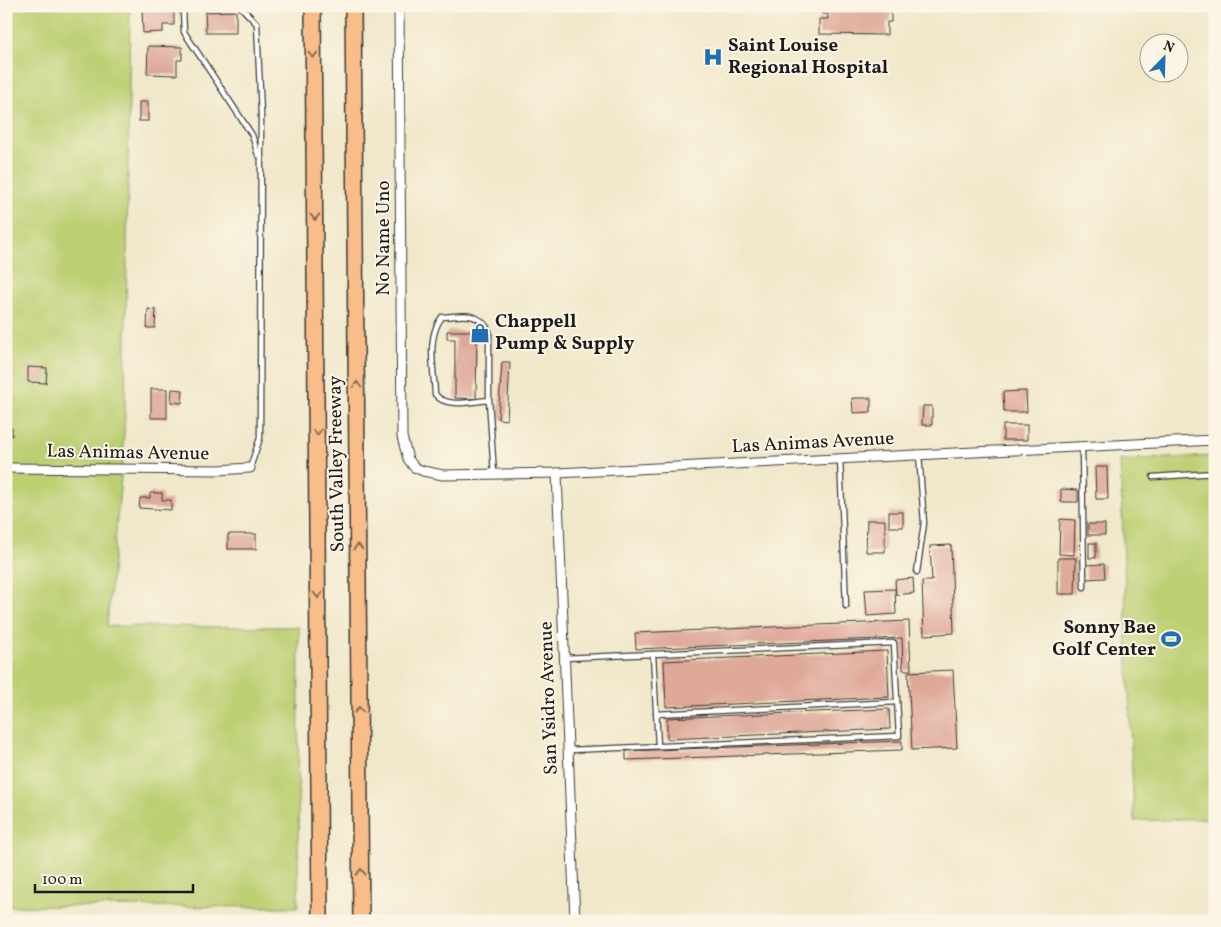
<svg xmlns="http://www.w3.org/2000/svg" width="1221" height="927" font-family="Vollkorn,serif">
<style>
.green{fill:#bccf72;stroke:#6c7647}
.building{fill:#dfa99a}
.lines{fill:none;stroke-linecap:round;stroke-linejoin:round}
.service-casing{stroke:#3c3b36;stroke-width:7}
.minor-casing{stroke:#3c3b36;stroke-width:11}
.motorway-casing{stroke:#3c3b36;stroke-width:18}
.service{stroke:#fff;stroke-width:4.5}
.minor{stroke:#fff;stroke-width:9}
.motorway{stroke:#f8bd89;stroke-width:15}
.oneway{stroke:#8a6c52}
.labels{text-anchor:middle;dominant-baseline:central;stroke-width:4;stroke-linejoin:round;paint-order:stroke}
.poi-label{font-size:19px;font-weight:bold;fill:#1c1c1c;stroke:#fcf5e5;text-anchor:start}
.street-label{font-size:19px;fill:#1c1c1c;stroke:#fcf5e5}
</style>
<rect width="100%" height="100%" fill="#fcf5e5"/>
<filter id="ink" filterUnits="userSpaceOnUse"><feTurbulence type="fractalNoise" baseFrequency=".02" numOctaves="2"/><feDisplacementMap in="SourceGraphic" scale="10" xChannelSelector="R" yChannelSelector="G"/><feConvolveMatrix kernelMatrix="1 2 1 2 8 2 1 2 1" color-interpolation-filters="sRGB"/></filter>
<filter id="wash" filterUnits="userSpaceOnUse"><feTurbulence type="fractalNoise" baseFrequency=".0096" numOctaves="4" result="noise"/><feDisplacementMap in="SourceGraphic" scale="20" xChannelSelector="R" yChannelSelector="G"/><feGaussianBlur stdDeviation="1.12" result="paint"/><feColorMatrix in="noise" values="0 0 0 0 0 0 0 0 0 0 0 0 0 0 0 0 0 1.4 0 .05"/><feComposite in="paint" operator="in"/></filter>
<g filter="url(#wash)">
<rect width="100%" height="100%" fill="#f1e8cb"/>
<!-- green -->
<g class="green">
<polygon points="6,6 130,6 125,413 122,467 107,626 299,627 298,907 6,906"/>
<polygon points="1215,456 1215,818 1134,821 1120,460"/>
</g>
<g id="blocks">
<!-- building -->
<g class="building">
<polygon points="822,6 891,7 891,22 887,22 887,35 819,34 819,19 828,19 828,14 822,14"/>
<polygon points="142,9 174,9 174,25 163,25 163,32 143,33"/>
<polygon points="236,11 236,33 206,33 205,12"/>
<polygon points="148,46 182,47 182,60 177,60 177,75 147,74"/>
<rect x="139" y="102" width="9" height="19"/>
<polygon points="148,309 156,310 155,328 147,328"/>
<polygon points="447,331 477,331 476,399 455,398 455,339 447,339"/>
<polygon points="502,362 510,362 507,420 498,419"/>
<polygon points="28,367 47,368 46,383 28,382"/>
<rect x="151" y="389" width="16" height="29"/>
<polygon points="172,389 183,390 182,403 171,402"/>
<polygon points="1026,391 1027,412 1004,412 1003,392"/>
<polygon points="852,398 871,398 871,412 853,413"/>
<polygon points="923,406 932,406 932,425 922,425"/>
<rect x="1003" y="425" width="24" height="15"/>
<polygon points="6,428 12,428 12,436 6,435"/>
<polygon points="1095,467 1107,467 1108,499 1096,499"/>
<polygon points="1061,489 1078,490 1078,502 1061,502"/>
<polygon points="150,493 162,493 162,500 171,500 171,510 139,508 140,498 150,498"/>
<rect x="889" y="512" width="14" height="15"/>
<polygon points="1060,519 1075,520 1074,555 1059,554"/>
<polygon points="867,520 885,520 885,552 866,552"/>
<rect x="1088" y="524" width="17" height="11"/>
<rect x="228" y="534" width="28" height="15"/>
<rect x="1089" y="543" width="7" height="15"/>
<polygon points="951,545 954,633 924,635 922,581 932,581 930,546"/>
<polygon points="1058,558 1076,558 1075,594 1058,594"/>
<polygon points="1104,564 1105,578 1086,579 1086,565"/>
<polygon points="913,578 914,593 896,595 895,580"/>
<polygon points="895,589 896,614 867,616 865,590"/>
<polygon points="909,621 911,670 903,670 902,638 636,649 635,633"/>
<polygon points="887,651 889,697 666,707 664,661"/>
<polygon points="953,670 957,748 912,750 908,672"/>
<polygon points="889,709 890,729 667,739 667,718"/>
<polygon points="902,741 902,750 626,760 626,751"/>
</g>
</g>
</g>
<g filter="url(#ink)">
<use href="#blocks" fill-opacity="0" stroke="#3c3b36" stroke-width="1"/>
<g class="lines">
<defs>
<g id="service">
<polyline points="186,6 183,8 184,32 252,135 258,155"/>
<polyline points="240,6 257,24 261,114 260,438 250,468"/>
<path d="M489 400C474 401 445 409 435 394 434 370 426 337 442 317 462 316 478 310 489 331V400L494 474"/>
<polyline points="1082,447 1084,587"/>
<polyline points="840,458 846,606"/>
<polyline points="1153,477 1215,473"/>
<polyline points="917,572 924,523 919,454"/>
<polyline points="653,654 658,746"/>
<polyline points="564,658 894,643 899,736 569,750"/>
<polyline points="656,714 897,702"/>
</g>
<g id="minor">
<polyline points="399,6 402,437 408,459 414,467 423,471 443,475 557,473 1215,440"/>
<polyline points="6,468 218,470 250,468"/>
<polyline points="557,473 575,921"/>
</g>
<g id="motorway">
<polyline points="313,6 320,921"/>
<polyline points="353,6 361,921"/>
</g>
</defs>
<!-- service casing -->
<use href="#service" class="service-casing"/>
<!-- minor casing -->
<use href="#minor" class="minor-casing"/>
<!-- motorway casing -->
<use href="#motorway" class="motorway-casing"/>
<!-- service -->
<use href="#service" class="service"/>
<!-- minor -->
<use href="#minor" class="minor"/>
<!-- motorway -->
<use href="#motorway" class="motorway"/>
</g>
<!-- one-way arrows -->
<defs><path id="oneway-chevron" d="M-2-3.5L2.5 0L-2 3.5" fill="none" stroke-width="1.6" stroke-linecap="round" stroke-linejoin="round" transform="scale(1.25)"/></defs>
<g class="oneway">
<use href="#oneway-chevron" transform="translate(313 55) rotate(89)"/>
<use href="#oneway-chevron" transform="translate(315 217) rotate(89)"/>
<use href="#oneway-chevron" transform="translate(357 385) rotate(-90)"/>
<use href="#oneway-chevron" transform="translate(317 432) rotate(89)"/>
<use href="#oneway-chevron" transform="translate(358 547) rotate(-91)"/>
<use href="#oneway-chevron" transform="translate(318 595) rotate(90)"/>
<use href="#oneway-chevron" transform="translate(359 710) rotate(-91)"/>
<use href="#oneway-chevron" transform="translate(361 872) rotate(-91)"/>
</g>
</g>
<!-- icons -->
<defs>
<symbol id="hospital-bare" viewBox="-9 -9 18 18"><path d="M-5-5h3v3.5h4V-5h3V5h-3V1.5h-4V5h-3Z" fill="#1f6fb2" stroke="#fcf5e5" stroke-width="2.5" paint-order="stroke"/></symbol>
<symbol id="shop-bare" viewBox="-9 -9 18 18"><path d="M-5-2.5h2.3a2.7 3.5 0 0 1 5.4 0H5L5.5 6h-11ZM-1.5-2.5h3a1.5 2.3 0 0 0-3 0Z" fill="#1f6fb2" stroke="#fcf5e5" stroke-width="2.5" paint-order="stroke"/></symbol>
<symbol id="stadium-bare" viewBox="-9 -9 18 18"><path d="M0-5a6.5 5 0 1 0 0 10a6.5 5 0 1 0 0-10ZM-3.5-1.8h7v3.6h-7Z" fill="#1f6fb2" stroke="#fcf5e5" stroke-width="2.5" paint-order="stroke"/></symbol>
</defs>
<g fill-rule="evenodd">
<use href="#hospital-bare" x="699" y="43" width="28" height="28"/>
<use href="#shop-bare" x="466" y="319" width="28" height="28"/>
<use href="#stadium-bare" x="1157" y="625" width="28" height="28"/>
</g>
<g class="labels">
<!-- poi labels -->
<g class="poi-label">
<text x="728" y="46">Saint Louise<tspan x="728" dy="22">Regional Hospital</tspan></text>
<text x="495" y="322">Chappell<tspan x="495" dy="22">Pump &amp; Supply</tspan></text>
<text x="1156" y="628" text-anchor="end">Sonny Bae<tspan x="1156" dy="22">Golf Center</tspan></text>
</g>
<!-- street labels -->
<g class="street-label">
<text transform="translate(384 238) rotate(-90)">No Name Uno</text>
<text transform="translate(813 443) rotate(-3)">Las Animas Avenue</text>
<text transform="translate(128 453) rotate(1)">Las Animas Avenue</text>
<text transform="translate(337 464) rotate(-91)">South Valley Freeway</text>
<text transform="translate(549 698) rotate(-92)">San Ysidro Avenue</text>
</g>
</g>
<!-- margin -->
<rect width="1221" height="927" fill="none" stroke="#fcf5e5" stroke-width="25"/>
<!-- north arrow -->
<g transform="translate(1164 58) rotate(23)"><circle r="24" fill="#fcf5e5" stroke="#a29e95"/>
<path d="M0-4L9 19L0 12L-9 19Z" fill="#1f6fb2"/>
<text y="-8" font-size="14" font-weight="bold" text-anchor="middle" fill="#1c1c1c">N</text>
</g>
<!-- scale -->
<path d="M35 884v8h158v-8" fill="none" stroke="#1c1c1c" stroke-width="2.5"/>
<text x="42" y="884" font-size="15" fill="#1c1c1c" stroke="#fcf5e5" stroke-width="4" paint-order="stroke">100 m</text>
</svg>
